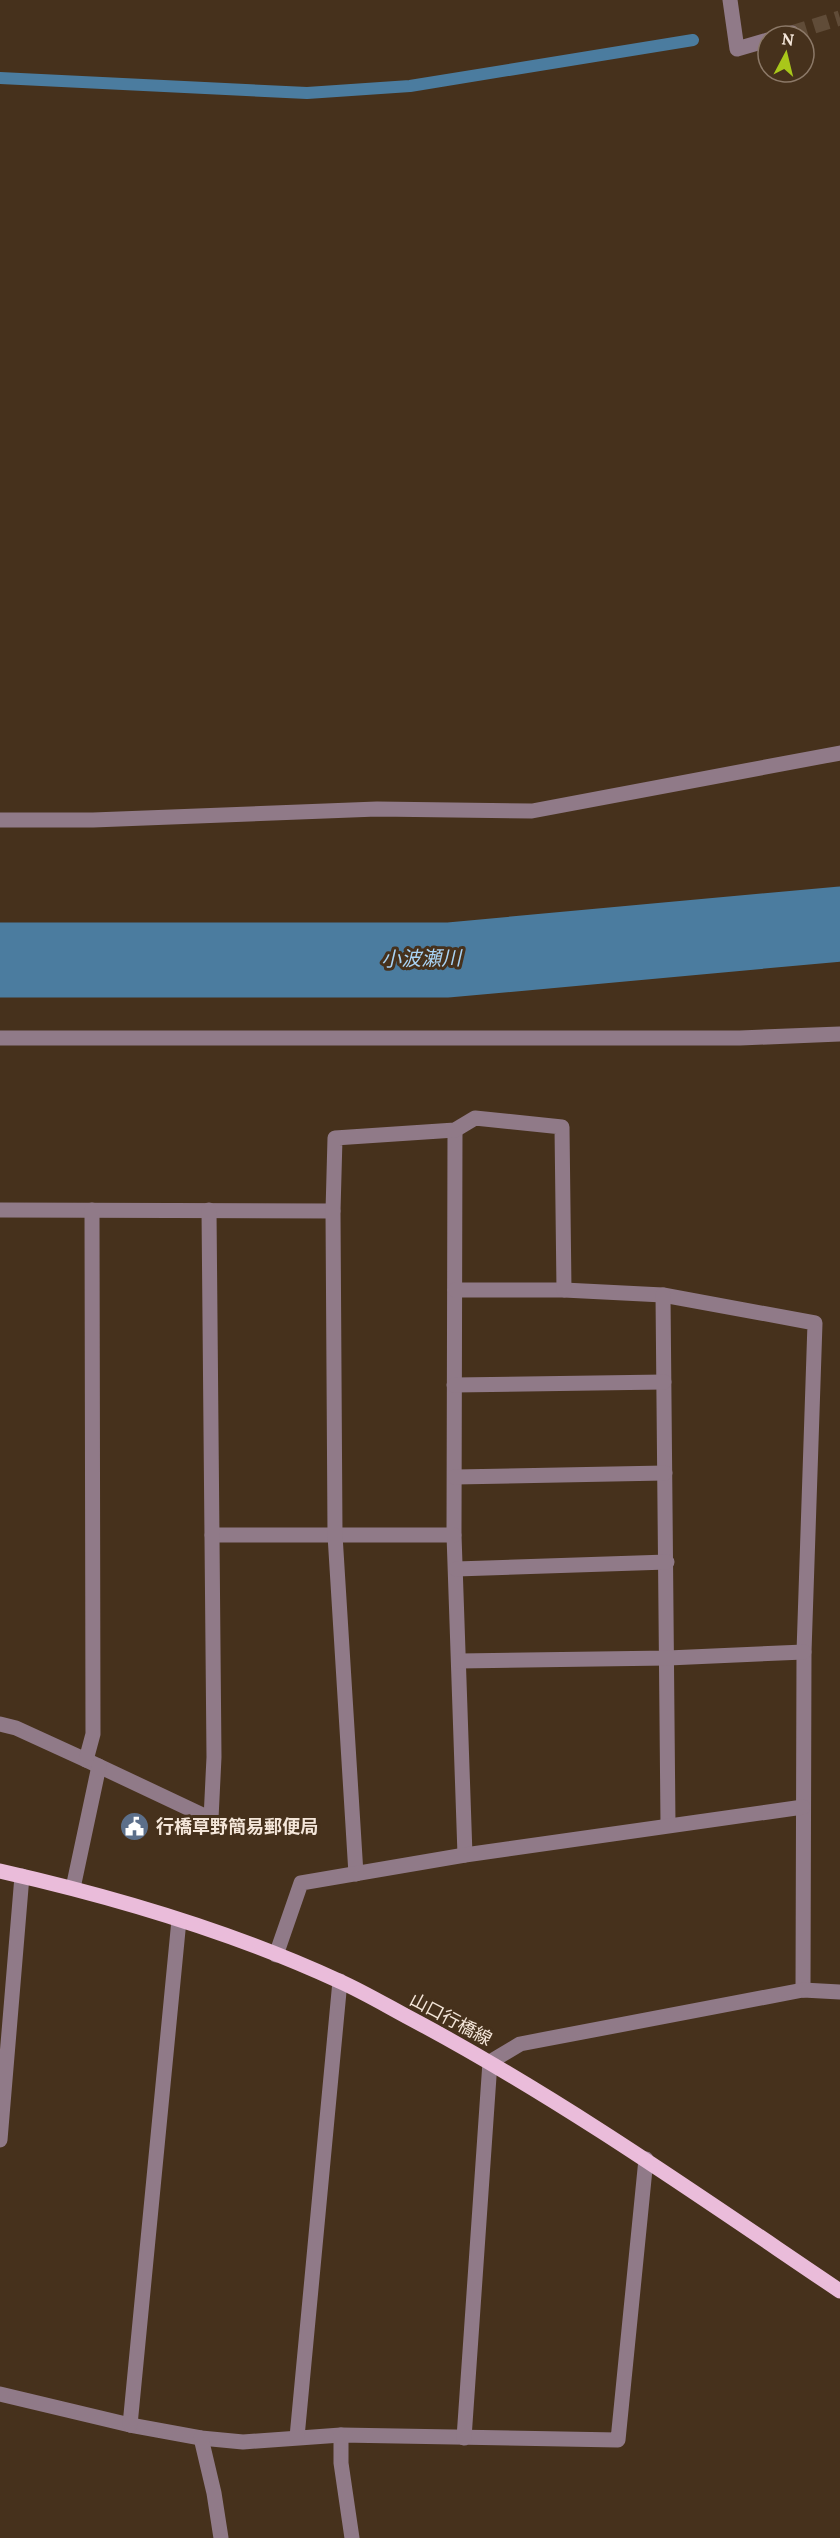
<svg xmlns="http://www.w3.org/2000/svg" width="840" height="2538" font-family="Lora,'Noto Sans JP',serif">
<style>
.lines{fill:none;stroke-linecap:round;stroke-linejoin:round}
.stream{stroke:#4b7c9f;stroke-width:12}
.river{stroke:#4b7c9f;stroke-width:75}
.minor-tunnel{stroke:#604c38;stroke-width:15;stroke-dasharray:15 8;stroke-linecap:butt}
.minor{stroke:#907a88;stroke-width:15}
.major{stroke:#eabcda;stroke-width:15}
.labels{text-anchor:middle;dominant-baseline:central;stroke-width:6;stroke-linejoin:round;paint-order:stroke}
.poi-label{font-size:18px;font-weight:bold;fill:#f4e6d9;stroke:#46311c;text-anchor:start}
.street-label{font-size:18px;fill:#f4e6d9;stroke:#46311c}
.water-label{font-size:20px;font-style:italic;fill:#a9d3f4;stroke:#46311c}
</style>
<rect width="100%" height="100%" fill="#46311c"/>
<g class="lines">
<!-- stream -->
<polyline class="stream" points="0,78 307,93 410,86 693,40"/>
<!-- river -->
<polyline class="river" points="0,960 448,960 840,924"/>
<!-- minor-tunnel -->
<polyline class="minor-tunnel" points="792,33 840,18"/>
<!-- minor -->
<g class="minor">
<polyline points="730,0 737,49 768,40"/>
<polyline points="781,36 792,33"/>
<polyline points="0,820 93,820 377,809 532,811 840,753"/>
<polyline points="0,1038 740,1038 840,1034"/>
<polyline points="455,1130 454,1535 465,1855"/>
<polyline points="0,1210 333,1211"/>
<polyline points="455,1290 564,1290 663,1295 815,1323 804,1652 803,1990"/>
<polyline points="663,1295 668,1824"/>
<polyline points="454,1385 664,1382"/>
<polyline points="455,1477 665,1473"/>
<polyline points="212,1535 454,1535"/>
<polyline points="456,1569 667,1562"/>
<polyline points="459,1661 668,1658 804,1652"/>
<polyline points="0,1724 16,1728 86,1760 211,1819 214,1757 209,1210"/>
<polyline points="86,1760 93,1734 92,1210"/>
<polyline points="356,1874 335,1535 333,1211 335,1138 455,1130 475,1118 562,1127 564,1290"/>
<polyline points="73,1888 99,1766"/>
<polyline points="276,1955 301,1883 465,1855 803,1807"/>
<polyline points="0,2140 22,1876"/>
<polyline points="0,2394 130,2425 201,2438 243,2442 341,2435 618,2440 646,2159"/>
<polyline points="130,2425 179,1920"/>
<polyline points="341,2435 341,2463 352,2538"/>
<polyline points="297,2437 340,1981"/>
<polyline points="201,2438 214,2493 221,2538"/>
<polyline points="464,2438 490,2062 520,2044 803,1990 840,1992"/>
</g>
<!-- major -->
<path class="major" d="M0 1871C115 1897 231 1931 339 1981 366 1993 392 2009 419 2023 566 2102 702 2198 840 2291"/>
</g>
<!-- icons -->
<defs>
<symbol id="civic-disc" viewBox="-11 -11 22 22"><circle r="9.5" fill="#5c6f8a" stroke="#46311c"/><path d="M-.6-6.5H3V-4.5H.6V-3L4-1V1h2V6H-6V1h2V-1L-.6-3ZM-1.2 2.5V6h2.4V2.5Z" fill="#fff"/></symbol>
</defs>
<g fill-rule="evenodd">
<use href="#civic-disc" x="118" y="1810" width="33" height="33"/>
</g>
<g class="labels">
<!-- poi labels -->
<g class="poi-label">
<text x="156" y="1826">行橋草野簡易郵便局</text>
</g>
<!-- street labels -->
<g class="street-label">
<text transform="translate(451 2019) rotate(28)">山口行橋線</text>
</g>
<!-- water labels -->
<g class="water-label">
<text transform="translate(421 958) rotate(-1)">小波瀬川</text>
</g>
</g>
<!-- north arrow -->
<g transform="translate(786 54) rotate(7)"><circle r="28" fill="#46311c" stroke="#8c7968" stroke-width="1.5"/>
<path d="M0-4.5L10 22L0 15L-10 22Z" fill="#a9c71a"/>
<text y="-9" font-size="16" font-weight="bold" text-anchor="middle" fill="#f4e6d9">N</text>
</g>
</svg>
